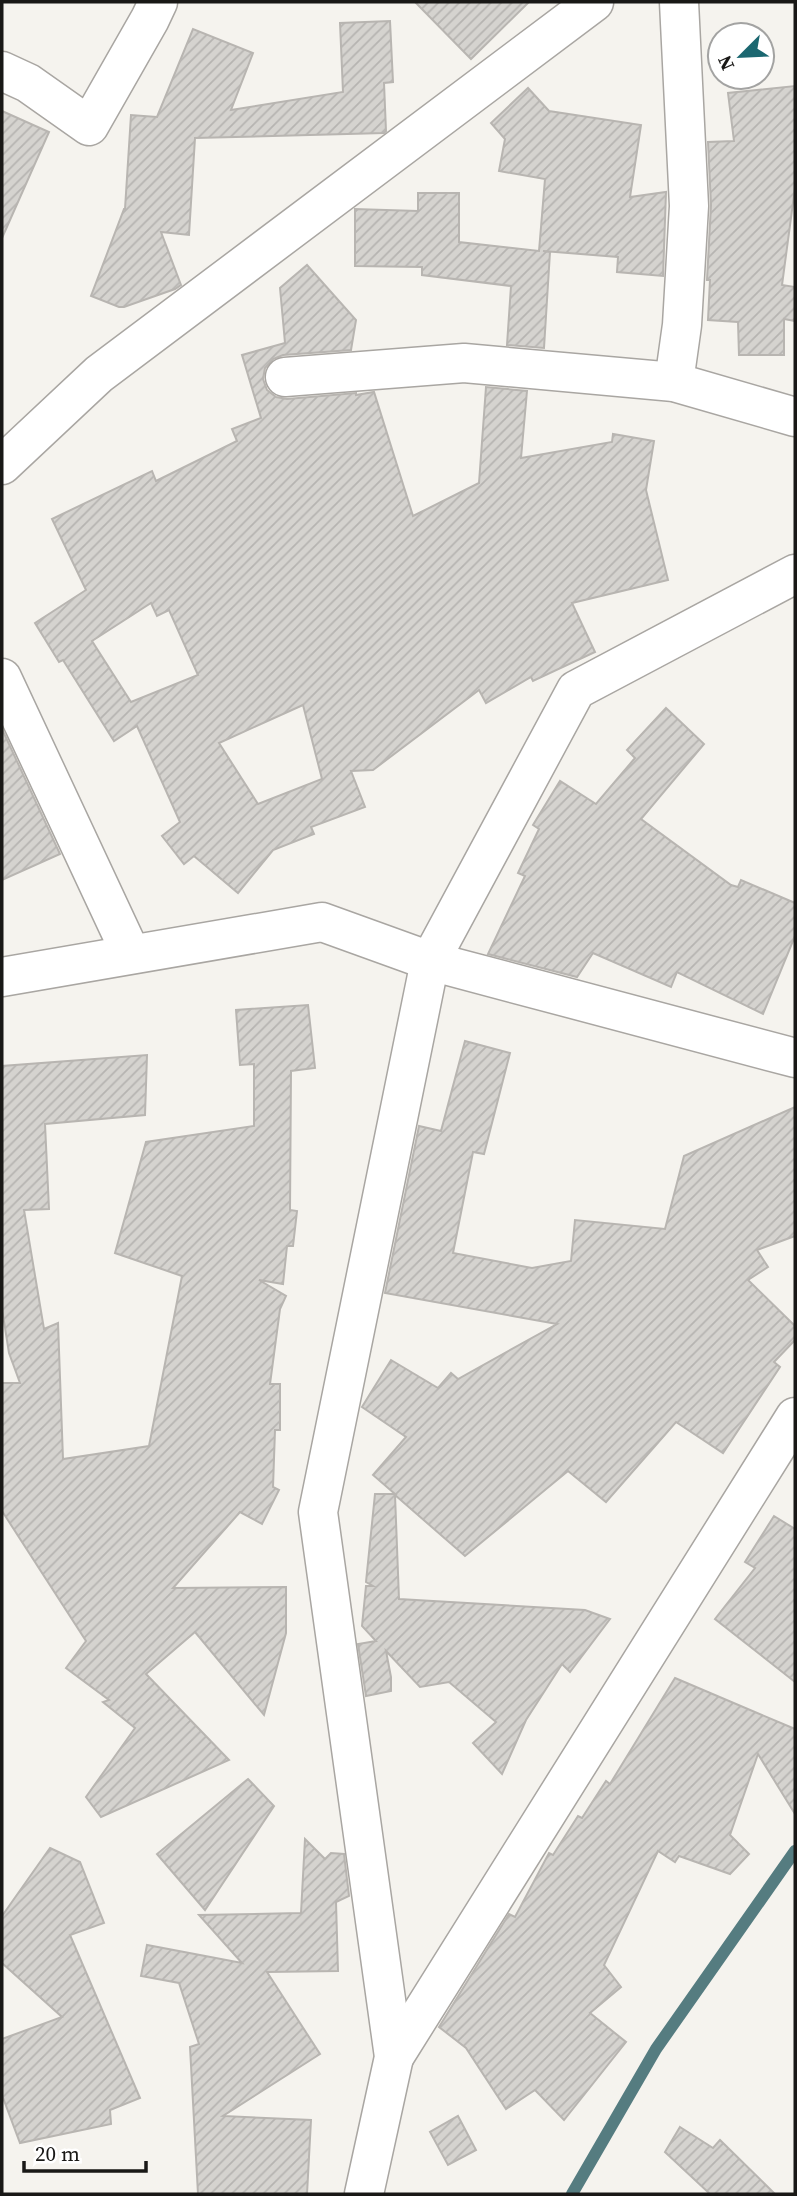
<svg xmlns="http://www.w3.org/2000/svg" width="797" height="2196" font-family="'Source Serif 4',serif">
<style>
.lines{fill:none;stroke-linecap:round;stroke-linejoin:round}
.stream{stroke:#557c80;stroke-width:12}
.building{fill:url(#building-hatch);stroke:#b8b5b1;stroke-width:2;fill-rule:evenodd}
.minor-casing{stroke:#a9a6a2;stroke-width:41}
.minor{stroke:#fff;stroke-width:38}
</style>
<defs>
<pattern id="building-hatch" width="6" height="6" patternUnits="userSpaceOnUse" patternTransform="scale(1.75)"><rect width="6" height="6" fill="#d5d3cf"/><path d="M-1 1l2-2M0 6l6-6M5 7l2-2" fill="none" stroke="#b6b4b1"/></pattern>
</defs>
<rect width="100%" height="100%" fill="#f5f3ee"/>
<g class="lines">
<!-- stream -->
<polyline class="stream" points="572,2194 656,2049 795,1851"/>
</g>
<!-- building -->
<g class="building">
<polygon points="415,2 529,2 471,59"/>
<polygon points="390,21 393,82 384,83 386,131 384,133 195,138 189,235 161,232 181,285 175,289 124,307 119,307 91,296 124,209 125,209 131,115 157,117 193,29 253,53 231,110 343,92 340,23"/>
<polygon points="795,86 795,188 782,285 795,287 795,321 784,319 784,355 739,355 738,322 708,320 710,280 707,280 711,205 708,142 734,141 728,93"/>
<polygon points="528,88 549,111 641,125 630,197 666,192 663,276 617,272 618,257 543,251 550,252 544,348 507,345 511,286 422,275 422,267 355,266 355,209 418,211 418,193 459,193 459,242 539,251 545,179 499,171 505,139 491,123"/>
<polygon points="2,111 49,132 2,238"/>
<path d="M307 265 356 320 351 350 283 355 273 359 265 368 263 379 267 390 276 397 287 399 356 393V395L374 392 413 516 479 483 486 387 527 391 521 458 612 442 613 434 654 441 646 490 668 580 572 603 595 652 533 681 531 677 486 703 479 690 373 770 351 771 365 807 311 827 314 834 273 850 238 893 194 856 184 864 162 836 180 822 137 726 114 741 63 660 59 662 35 623 86 590 52 519 152 471 156 481 237 441 232 429 261 418 242 355 285 343 280 288ZM151 603 157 616 169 610 198 675 131 702 92 641ZM303 705 322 779 258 804 219 743Z"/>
<polygon points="666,708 704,744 641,819 731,885 738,887 741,880 795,903 795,936 763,1014 677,972 671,987 593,953 577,977 488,954 525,876 518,873 539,829 533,825 560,781 596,804 635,758 627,750"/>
<polygon points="2,729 60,854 2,880"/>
<polygon points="308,1005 315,1068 291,1071 290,1210 297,1211 293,1246 287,1246 283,1284 259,1280 286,1296 280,1309 270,1384 280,1384 280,1430 275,1430 273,1487 279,1490 262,1524 240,1512 173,1588 286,1587 286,1633 264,1715 195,1632 146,1674 229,1760 101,1817 86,1797 135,1728 103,1702 109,1700 66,1668 86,1641 2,1511 2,1383 20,1383 9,1353 2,1309 2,1066 147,1055 145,1115 45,1124 49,1209 24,1210 44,1329 58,1323 63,1459 149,1446 182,1276 115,1253 146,1142 254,1126 254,1064 240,1065 236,1010"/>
<polygon points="465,1041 510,1053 484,1154 473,1152 453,1253 532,1268 571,1261 575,1220 665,1229 684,1156 795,1107 795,1236 757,1250 768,1267 748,1280 795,1326 795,1340 774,1362 780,1367 723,1453 676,1422 606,1502 568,1471 465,1556 395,1495 399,1599 585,1610 610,1619 570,1672 562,1664 526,1720 502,1774 473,1743 496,1722 449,1682 420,1687 386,1651 391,1677 391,1691 366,1696 358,1644 376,1641 362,1626 366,1586 373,1586 366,1582 375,1494 395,1494 373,1475 406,1437 362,1407 391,1360 438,1388 451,1373 458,1379 557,1324 385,1293 419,1126 441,1131"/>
<polygon points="774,1516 795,1529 795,1682 715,1619 755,1568 745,1562"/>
<polygon points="675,1678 795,1729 795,1814 758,1754 730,1835 749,1854 730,1874 679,1856 675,1862 658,1851 604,1965 621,1987 590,2013 626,2042 564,2120 535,2090 506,2109 466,2048 439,2027 509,1914 515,1917 549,1853 553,1855 578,1816 582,1818 606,1781 610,1784"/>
<polygon points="248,1779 274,1806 205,1910 157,1854"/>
<polygon points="305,1839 325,1859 331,1853 344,1854 349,1896 336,1902 338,1971 267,1972 320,2054 223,2116 311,2120 307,2194 198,2194 190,2047 199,2044 179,1983 141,1976 147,1945 242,1963 199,1915 301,1913"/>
<polygon points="50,1848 80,1862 104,1923 70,1935 140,2098 110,2110 111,2124 20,2143 2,2095 2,2039 62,2017 2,1963 2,1916"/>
<polygon points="458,2116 476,2150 448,2165 430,2132"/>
<polygon points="680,2127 713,2148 720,2140 775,2194 710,2194 665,2152"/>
</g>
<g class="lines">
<defs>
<g id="minor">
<polyline points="2,71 28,83 89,126 150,19 158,2"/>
<polyline points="285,377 464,363 674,382 795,417"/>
<polyline points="674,382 682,325 689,206 679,2"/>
<polyline points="2,465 99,374 594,2"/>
<polyline points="2,678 131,954"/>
<polyline points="2,977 322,922 430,961 795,1058"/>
<polyline points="394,2057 795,1417"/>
<polyline points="364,2194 394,2057 318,1512 430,961 576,690 795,574"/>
</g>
</defs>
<!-- minor casing -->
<use href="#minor" class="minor-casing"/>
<!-- minor -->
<use href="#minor" class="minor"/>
</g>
<!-- border -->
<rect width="797" height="2196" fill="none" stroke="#191816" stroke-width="7"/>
<!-- north arrow -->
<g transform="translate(741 56) rotate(246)"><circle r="33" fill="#ffffff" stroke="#a3a3a2" stroke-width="2"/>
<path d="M0-5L12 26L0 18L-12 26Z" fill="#1b6770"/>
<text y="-10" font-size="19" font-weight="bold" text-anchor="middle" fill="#191816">N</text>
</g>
<!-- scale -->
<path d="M24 2161v10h122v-10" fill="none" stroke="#191816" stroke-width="3.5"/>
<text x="35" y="2161" font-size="21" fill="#191816" stroke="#ffffff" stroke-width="5" paint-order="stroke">20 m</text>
</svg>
